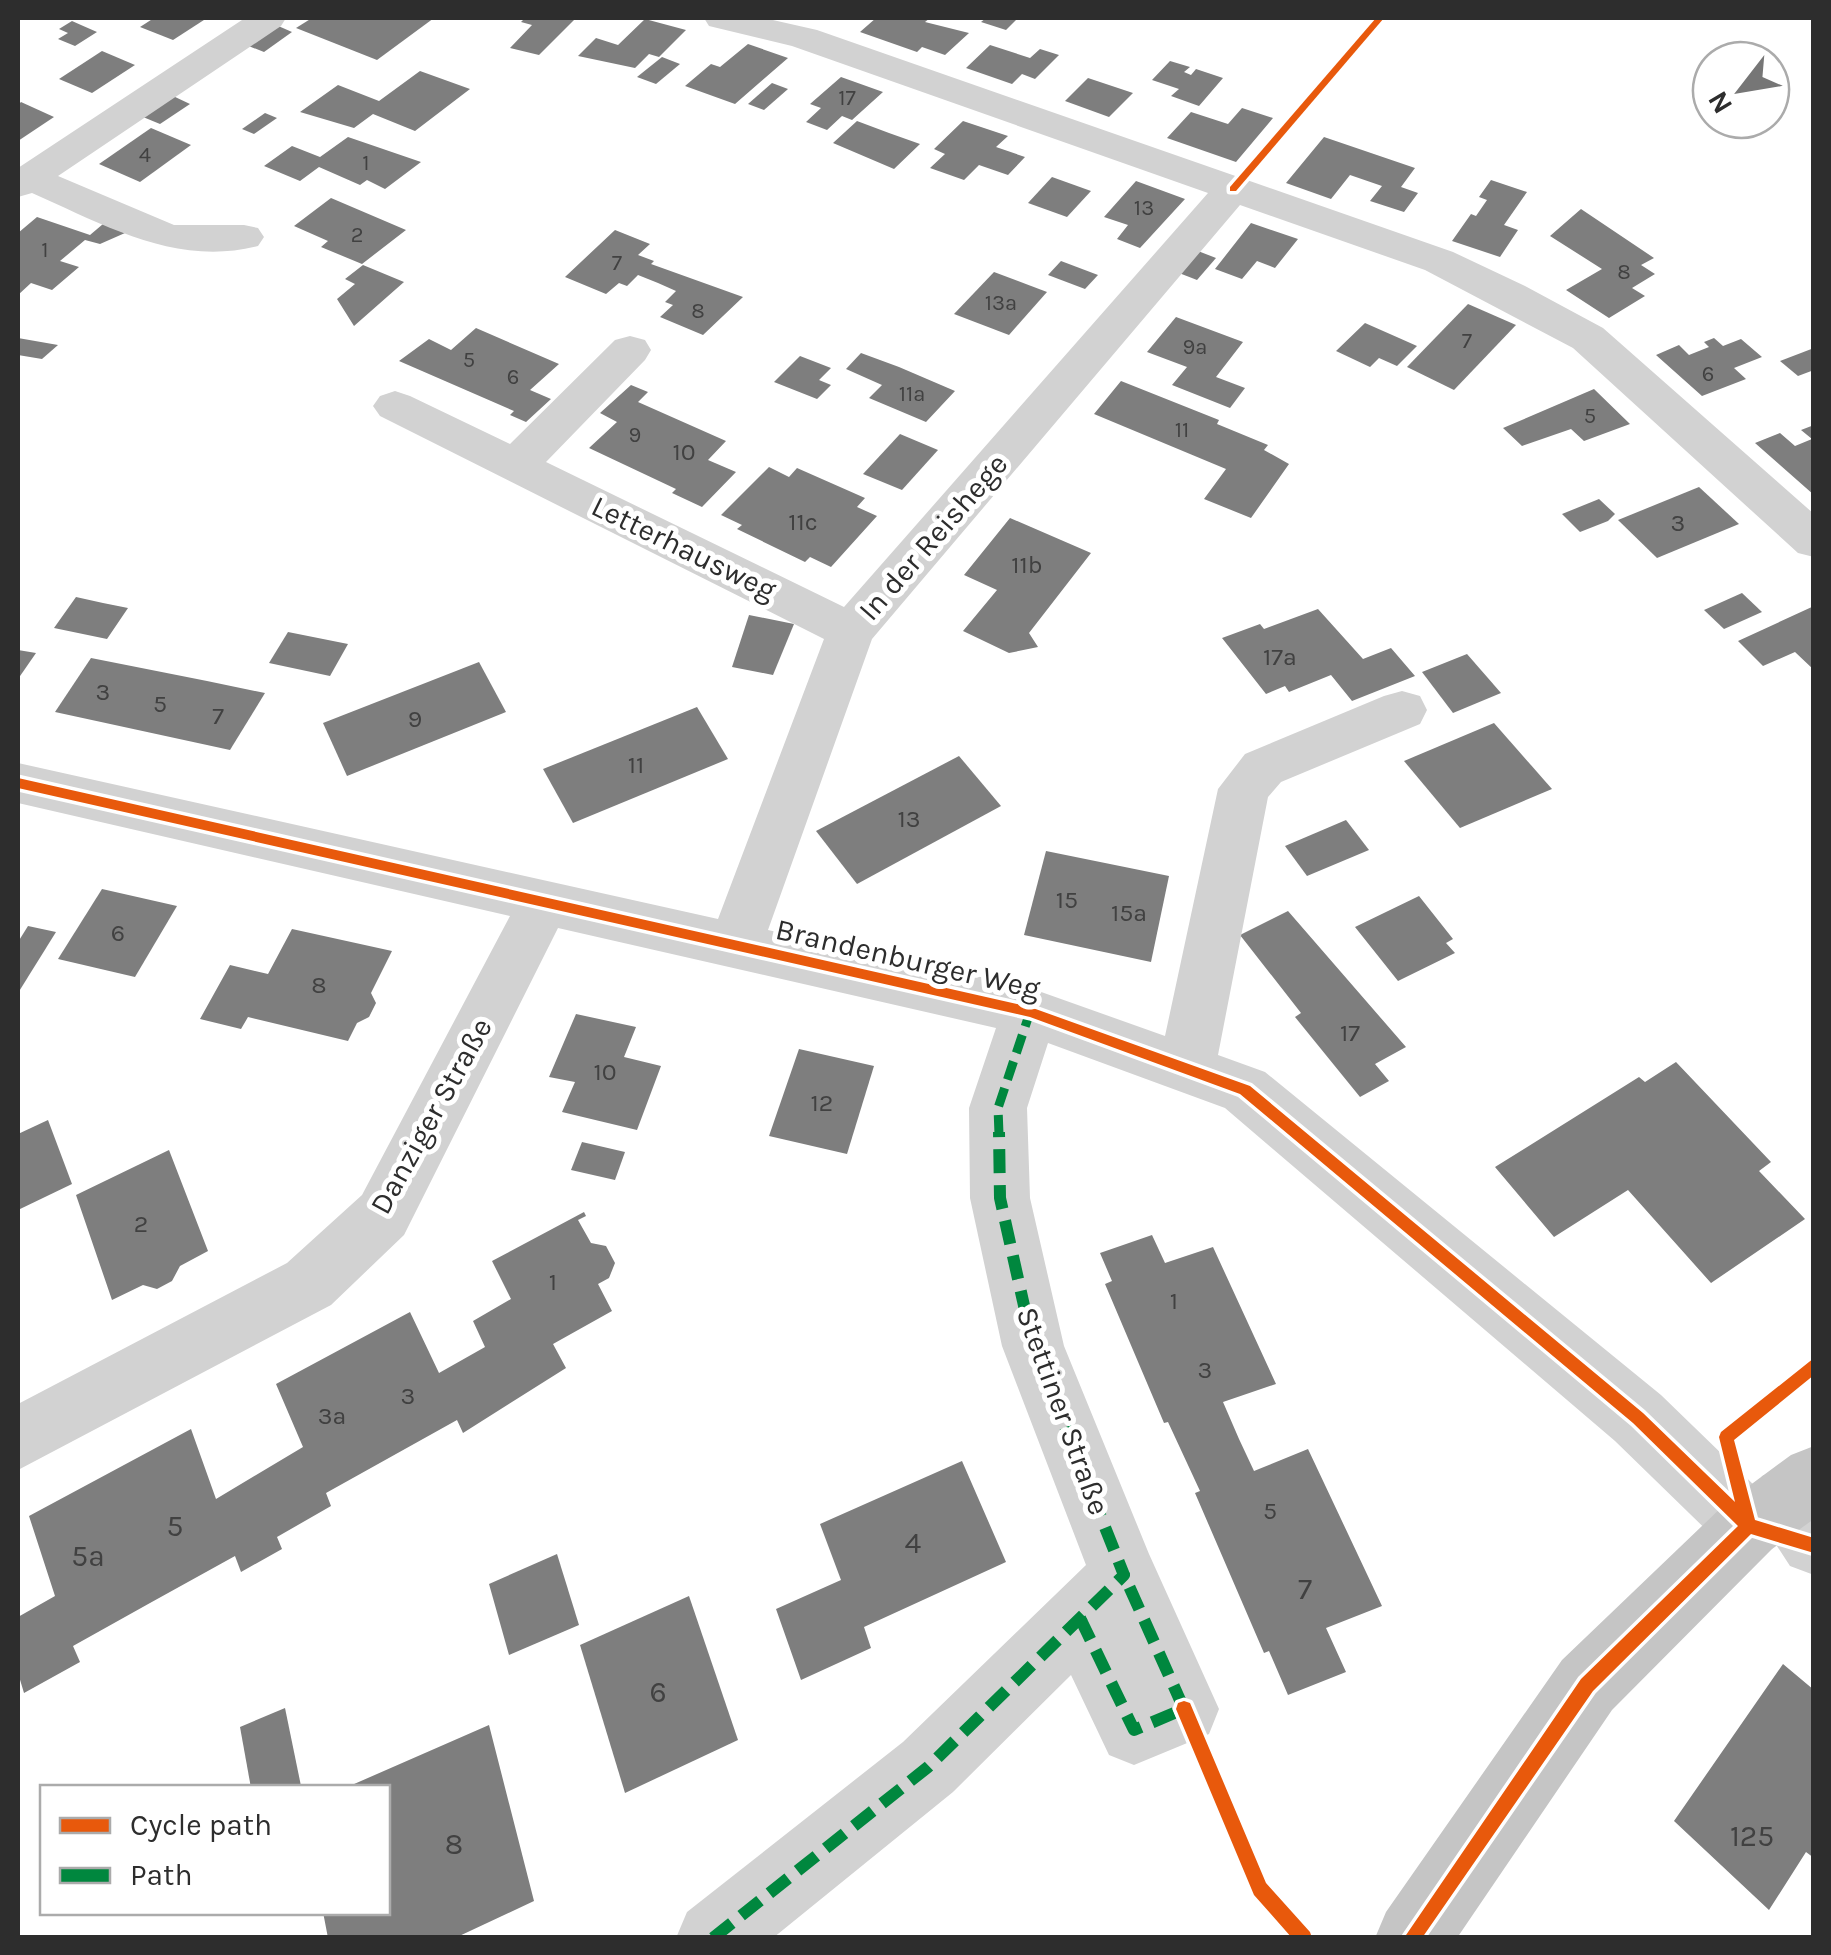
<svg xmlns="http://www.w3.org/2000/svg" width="1831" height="1955" font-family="Karla,sans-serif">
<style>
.building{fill:#7e7e7e}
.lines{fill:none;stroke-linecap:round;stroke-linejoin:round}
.minor{fill:#d2d2d2;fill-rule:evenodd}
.major{fill:#c5c5c5;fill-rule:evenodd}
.quiet-far1{stroke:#00873e;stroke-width:9;stroke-dasharray:19 9;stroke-linecap:butt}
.quiet{stroke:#00873e;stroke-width:12;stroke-dasharray:24 12;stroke-linecap:butt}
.cycleway-casing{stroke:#fff;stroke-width:7}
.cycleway{fill:#e8590c;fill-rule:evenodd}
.labels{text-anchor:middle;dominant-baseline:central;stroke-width:10;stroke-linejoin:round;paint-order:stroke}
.far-number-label{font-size:22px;fill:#414141}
.number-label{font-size:25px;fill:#414141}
.street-label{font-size:30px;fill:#2d2d2d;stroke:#fff}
.near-number-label{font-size:30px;fill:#414141}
</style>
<rect width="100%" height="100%" fill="#fff"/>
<!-- building -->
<g class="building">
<polygon points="154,18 207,18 173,40 140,27"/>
<polygon points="312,18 434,18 377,60 296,28"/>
<polygon points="525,18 576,18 539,55 510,48 532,25 521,22"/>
<polygon points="876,18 930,18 925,22 969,33 945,55 922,47 917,52 860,32"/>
<polygon points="986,18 1018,18 1006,30 981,22"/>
<polygon points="645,19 686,30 659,57 649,54 635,68 578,56 596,38 618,45"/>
<polygon points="72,21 81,25 97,32 75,46 58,39 68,33 59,29"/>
<polygon points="276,25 292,32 264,52 246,45"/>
<polygon points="748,44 788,58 735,104 685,86 711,64 720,67"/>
<polygon points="990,45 1030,58 1040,49 1059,55 1035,79 1022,74 1012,84 966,68"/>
<polygon points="102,51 135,65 92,93 59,79"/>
<polygon points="662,57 680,64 656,84 637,77"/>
<polygon points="1170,61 1190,67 1184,72 1191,75 1196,69 1223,78 1199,106 1171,96 1179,89 1152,80"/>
<polygon points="420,71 470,89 415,131 373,114 354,128 300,112 338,85 379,101"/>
<polygon points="841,77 883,92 852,120 842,116 827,130 806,122 821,108 810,104"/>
<polygon points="1088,78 1133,93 1109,117 1065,101"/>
<polygon points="772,83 788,89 764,110 748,104"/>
<polygon points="173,96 190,104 160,124 143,117"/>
<polygon points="21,102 54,117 18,141 18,105"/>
<polygon points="1242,108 1273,118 1236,162 1167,138 1191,112 1228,124"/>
<polygon points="265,113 277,118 254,134 242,129"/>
<polygon points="857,121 889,133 920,144 894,169 833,143"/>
<polygon points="963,121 1008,136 996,147 1025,157 1008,175 979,165 964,180 930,168 945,154 934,149"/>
<polygon points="151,128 191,145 140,182 99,164"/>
<polygon points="348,137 421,162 385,189 367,180 360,185 319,167 300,181 264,166 292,146 320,157"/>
<polygon points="1324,137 1415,168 1401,187 1418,193 1404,212 1370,201 1382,186 1350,175 1331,199 1286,183"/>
<polygon points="1052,177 1091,191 1067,217 1028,203"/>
<polygon points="1491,180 1527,192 1504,225 1518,230 1500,257 1452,241 1471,214 1476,216 1487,200 1479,197"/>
<polygon points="1136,181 1185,199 1140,248 1117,239 1128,225 1104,217"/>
<polygon points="331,198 406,230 362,264 321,247 328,241 294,226"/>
<polygon points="1581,209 1654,258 1641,265 1655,274 1632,288 1645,296 1609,318 1566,290 1602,269 1550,236"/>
<polygon points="37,217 90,235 103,224 125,233 100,244 85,240 60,261 79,267 52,290 31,283 18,295 18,233"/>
<polygon points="1251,223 1298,239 1275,268 1257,261 1242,279 1215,269"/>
<polygon points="615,230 650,244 638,255 654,261 651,264 743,297 703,335 660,317 673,305 665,302 676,291 658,283 638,275 627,286 619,283 606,294 565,277"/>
<polygon points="1198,251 1216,258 1197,280 1179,273"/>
<polygon points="1061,261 1098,275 1085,289 1048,275"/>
<polygon points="363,265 404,282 354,326 337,299 355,284 345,279"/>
<polygon points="994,272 1047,292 1009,335 954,314"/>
<polygon points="1468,304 1516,325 1454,390 1407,367"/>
<polygon points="1176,317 1243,342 1216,377 1245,388 1230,408 1172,385 1187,367 1147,352"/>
<polygon points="1365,323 1399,338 1417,346 1397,366 1379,358 1370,367 1336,351"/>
<polygon points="476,328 559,364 530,390 551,399 526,422 510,415 514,411 399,361 429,339 451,350"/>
<polygon points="18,338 58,345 42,359 18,355"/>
<polygon points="1714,338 1723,346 1741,339 1762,357 1734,368 1746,379 1702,396 1656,355 1679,345 1689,355 1709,347 1704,342"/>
<polygon points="1814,348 1814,370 1798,376 1780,361"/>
<polygon points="861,353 899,367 955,391 926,422 869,398 882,385 846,369"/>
<polygon points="800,356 831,368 819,380 831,385 817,399 774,382"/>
<polygon points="1121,381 1219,420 1217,424 1268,445 1264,450 1289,464 1251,518 1204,499 1226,469 1094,414"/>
<polygon points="631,385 648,392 638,402 726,441 708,460 736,472 702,507 672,493 676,489 589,448 617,422 600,413"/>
<polygon points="1594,389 1630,424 1584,441 1571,429 1522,446 1503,428"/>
<polygon points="1814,425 1814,495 1755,443 1780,433 1795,446 1812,439 1801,430"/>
<polygon points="900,434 938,450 902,490 863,474"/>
<polygon points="769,467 789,477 797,468 865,498 857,507 877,516 831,567 810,557 805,562 737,529 742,525 721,515"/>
<polygon points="1699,487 1739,524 1657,558 1618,520"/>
<polygon points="1599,499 1615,514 1608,521 1580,532 1562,514"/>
<polygon points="1010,518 1091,553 1029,633 1038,647 1009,653 963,631 997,590 964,575"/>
<polygon points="1742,593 1762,612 1724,629 1704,610"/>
<polygon points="76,597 103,603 128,608 107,639 54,628"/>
<polygon points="1814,606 1814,670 1795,652 1763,666 1738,641"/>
<polygon points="1318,609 1363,659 1391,648 1415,676 1352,701 1331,675 1289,692 1285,686 1266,694 1222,638 1260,624 1264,629"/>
<polygon points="749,615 794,624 773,675 732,667"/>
<polygon points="288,632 348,644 330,676 269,663"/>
<polygon points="18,650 36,653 18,679"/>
<polygon points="1467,654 1501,693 1453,713 1422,672"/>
<polygon points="91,658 207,681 265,693 230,750 55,712"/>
<polygon points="479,662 506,712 347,776 323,723"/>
<polygon points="697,707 728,759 573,823 543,769"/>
<polygon points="1494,723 1552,789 1460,828 1404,761"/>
<polygon points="959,756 1001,806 857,884 816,831"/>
<polygon points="1346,820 1369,850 1307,876 1285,846"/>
<polygon points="1046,851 1169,876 1151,962 1024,935"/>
<polygon points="102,889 177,906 135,977 58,959"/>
<polygon points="1419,896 1453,939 1446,943 1455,953 1398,981 1355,927"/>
<polygon points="1288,911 1406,1047 1375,1064 1389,1081 1360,1097 1295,1017 1301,1013 1240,935"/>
<polygon points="28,926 56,932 18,993 18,942"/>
<polygon points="292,929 392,951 371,993 376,1003 369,1017 357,1023 348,1041 248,1017 241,1029 200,1019 230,965 268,974"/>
<polygon points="576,1014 636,1027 624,1057 661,1066 637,1130 562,1112 575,1082 549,1077"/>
<polygon points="799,1049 874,1066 847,1154 769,1136"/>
<polygon points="1676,1062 1771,1162 1759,1171 1805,1219 1711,1283 1628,1190 1554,1237 1495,1167 1639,1077 1645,1082"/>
<polygon points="48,1120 72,1184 18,1210 18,1134"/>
<polygon points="582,1142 625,1152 615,1180 571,1170"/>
<polygon points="169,1150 208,1251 180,1266 172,1281 157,1289 143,1285 112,1300 76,1195"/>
<polygon points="584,1212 586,1216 578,1220 591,1243 606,1246 615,1263 609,1278 598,1284 612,1311 553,1344 566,1368 463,1433 457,1420 326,1493 331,1506 277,1537 282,1549 241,1572 235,1556 150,1603 73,1646 80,1662 24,1693 18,1673 18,1617 55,1596 29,1516 191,1429 216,1499 303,1447 276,1384 410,1312 439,1373 485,1347 473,1321 511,1299 492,1261"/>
<polygon points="1152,1235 1165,1263 1213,1247 1276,1384 1223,1402 1239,1439 1254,1471 1308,1449 1382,1606 1326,1628 1346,1672 1288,1695 1269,1651 1264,1653 1195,1493 1200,1491 1168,1422 1164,1423 1105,1284 1112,1281 1100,1253"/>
<polygon points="962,1461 1006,1562 864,1627 871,1648 801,1680 776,1609 841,1580 820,1524"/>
<polygon points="557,1554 579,1625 509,1655 489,1584"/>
<polygon points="689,1596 738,1740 625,1793 580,1645"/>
<polygon points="1783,1664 1814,1690 1814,1858 1806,1852 1769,1910 1674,1821"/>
<polygon points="285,1708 301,1786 251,1788 240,1727"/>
<polygon points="489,1725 534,1901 455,1938 328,1938 323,1912 388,1912 388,1788 345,1788"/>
</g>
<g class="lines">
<!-- minor -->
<g class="minor">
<path d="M245 18H286L281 26 58 176 174 225H244L258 228 264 237 258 246C176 267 105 225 32 193L18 197V168Z"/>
<polygon points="704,18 764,18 817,30 1453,252 1525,286 1603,328 1814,514 1814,557 1798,553 1573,348 1425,270 1240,205 872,639 768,930 1030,988 1165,1036 1218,789 1245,754 1384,696 1402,691 1420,696 1427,710 1420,724 1281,782 1268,797 1218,1055 1265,1072 1661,1395 1757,1488 1762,1476 1785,1466 1808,1476 1814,1483 1814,1575 1790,1566 1775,1543 1772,1549 1749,1559 1726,1549 1615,1441 1225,1108 1048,1043 1027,1108 1030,1198 1064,1346 1149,1554 1219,1709 1209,1734 1134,1765 1109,1755 1071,1675 953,1792 773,1938 676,1938 687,1912 903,1742 1086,1565 1002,1346 970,1198 969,1108 996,1028 558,928 404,1235 331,1305 18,1470 18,1404 287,1263 362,1195 510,916 18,803 18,763 718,919 824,639 380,416 373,406 380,396 395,391 410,396 510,444 615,340 630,336 645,340 651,350 645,360 546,462 844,607 1208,193 792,46 709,26"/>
</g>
<!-- major -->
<polygon class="major" points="1814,1446 1814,1519 1772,1549 1612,1710 1457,1938 1375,1938 1386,1912 1562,1660 1726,1503 1791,1455"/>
<!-- quiet-far1 -->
<polyline class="quiet-far1" points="999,1134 998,1108 1030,1012"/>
<!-- quiet -->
<g class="quiet">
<polyline points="1080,1618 1134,1730 1184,1709 1124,1575"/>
<polyline points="713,1938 928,1767 1124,1575 1033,1346 1000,1198 999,1132"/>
</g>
<defs>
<g id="cycleway">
<polygon points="1376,18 1384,18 1236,191 1230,191 1230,187"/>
<polygon points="18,778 1030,1007 1250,1086 1643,1413 1735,1502 1719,1437 1721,1432 1814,1358 1814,1375 1734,1440 1755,1520 1814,1538 1814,1553 1751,1534 1593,1691 1422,1938 1404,1938 1581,1679 1738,1526 1633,1423 1240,1094 1030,1017 18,788"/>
<polygon points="1184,1701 1190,1703 1266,1883 1310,1932 1312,1938 1292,1938 1254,1895 1176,1709 1178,1703"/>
</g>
</defs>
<!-- cycleway casing -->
<use href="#cycleway" class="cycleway-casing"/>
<!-- cycleway -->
<use href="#cycleway" class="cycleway"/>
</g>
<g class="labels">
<!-- far-number labels -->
<g class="far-number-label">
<text x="847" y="98">17</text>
<text x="145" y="155">4</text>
<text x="366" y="163">1</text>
<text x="1144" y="208">13</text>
<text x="357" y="235">2</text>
<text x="45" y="250">1</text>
<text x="617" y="263">7</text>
<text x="1624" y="272">8</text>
<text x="1001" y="303">13a</text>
<text x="698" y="311">8</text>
<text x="1467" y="341">7</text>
<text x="1195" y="347">9a</text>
<text x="469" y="360">5</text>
<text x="1708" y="374">6</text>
<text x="513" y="377">6</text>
<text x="912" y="394">11a</text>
<text x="1590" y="416">5</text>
<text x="1182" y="430">11</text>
<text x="635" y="435">9</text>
</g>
<!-- number labels -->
<g class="number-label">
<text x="684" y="451">10</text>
<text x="803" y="521">11c</text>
<text x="1678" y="522">3</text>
<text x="1027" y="564">11b</text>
<text x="1280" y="656">17a</text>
<text x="103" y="691">3</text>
<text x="160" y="703">5</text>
<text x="218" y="715">7</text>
<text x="415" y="718">9</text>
<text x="636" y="764">11</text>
<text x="909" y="818">13</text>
<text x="1067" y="899">15</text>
<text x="1129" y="912">15a</text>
<text x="118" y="932">6</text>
<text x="319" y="984">8</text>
<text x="1350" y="1032">17</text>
<text x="605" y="1071">10</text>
<text x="822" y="1102">12</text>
<text x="141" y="1223">2</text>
<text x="553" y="1281">1</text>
<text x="1174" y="1300">1</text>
<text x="1205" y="1369">3</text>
<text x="408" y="1395">3</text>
<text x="332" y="1415">3a</text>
<text x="1270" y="1510">5</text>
</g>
<!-- street labels -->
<g class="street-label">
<text transform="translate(933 537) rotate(-49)">In der Reishege</text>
<text transform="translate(684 548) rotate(26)">Letterhausweg</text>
<text transform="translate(908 959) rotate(13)">Brandenburger Weg</text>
<text transform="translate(431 1116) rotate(-61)">Danziger Straße</text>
<text transform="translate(1063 1411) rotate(70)">Stettiner Straße</text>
</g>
<!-- near-number labels -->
<g class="near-number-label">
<text x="175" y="1526">5</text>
<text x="913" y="1543">4</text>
<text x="88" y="1556">5a</text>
<text x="1305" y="1589">7</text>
<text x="658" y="1692">6</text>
<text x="1752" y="1836">125</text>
<text x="454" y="1844">8</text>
</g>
</g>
<!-- border -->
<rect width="1831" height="1955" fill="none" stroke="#2d2d2d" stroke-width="40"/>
<!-- legend -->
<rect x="40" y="1785" width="350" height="130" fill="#ffffff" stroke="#ababab" stroke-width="2.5"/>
<rect x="60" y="1818" width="50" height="15" fill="#e8590c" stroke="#ababab" stroke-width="2.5"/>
<text x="130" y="1835" font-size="30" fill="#2d2d2d">Cycle path</text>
<rect x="60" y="1868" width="50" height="15" fill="#00873e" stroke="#ababab" stroke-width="2.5"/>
<text x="130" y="1885" font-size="30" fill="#2d2d2d">Path</text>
<!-- north arrow -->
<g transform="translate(1741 90) rotate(239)"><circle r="48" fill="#ffffff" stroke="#ababab" stroke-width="2.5"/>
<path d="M0-8L18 38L0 25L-18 38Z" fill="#767676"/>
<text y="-15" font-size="28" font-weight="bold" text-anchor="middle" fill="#2d2d2d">N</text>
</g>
</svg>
